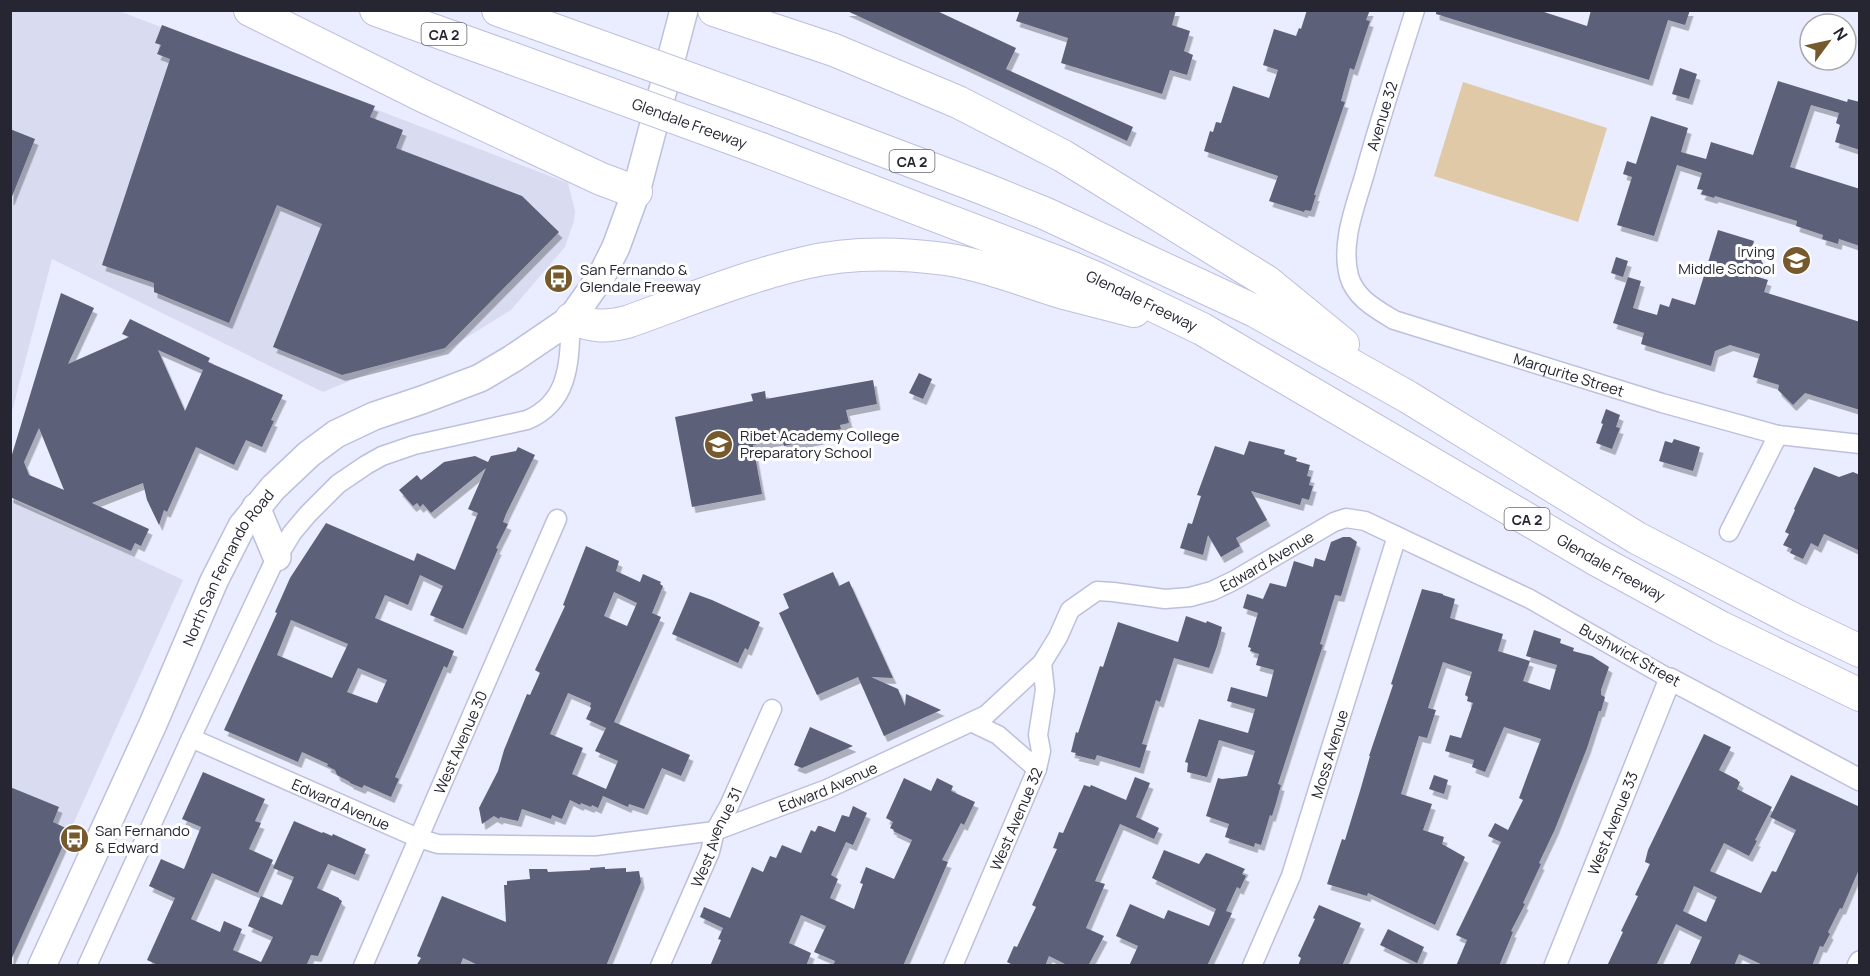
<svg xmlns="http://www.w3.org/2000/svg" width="1870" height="976" font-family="Manrope,sans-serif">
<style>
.built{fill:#d9dbf1}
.green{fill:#e0c9a7}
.building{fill:#5d6079;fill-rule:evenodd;filter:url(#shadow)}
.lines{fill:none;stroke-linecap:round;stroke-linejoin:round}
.minor-casing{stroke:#bcc0dd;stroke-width:21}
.tertiary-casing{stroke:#bcc0dd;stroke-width:24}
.primary-casing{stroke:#bcc0dd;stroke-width:30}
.motorway-casing{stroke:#bcc0dd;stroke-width:34}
.minor{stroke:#fff;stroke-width:18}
.tertiary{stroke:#fff;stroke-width:21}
.primary{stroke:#fff;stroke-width:27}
.motorway{stroke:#fff;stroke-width:32}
.motorway-bridge-casing{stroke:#bcc0dd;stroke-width:34;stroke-linecap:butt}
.motorway-bridge{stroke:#fff;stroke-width:32}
.labels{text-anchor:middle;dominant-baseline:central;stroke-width:6;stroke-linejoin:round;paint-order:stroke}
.shield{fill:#fff;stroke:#66676f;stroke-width:1.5}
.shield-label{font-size:14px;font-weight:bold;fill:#252631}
.street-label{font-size:15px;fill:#252631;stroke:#fff}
.poi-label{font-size:15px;fill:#252631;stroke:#fff;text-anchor:start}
</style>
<defs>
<filter id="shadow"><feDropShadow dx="3.5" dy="6" stdDeviation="0" flood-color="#0004"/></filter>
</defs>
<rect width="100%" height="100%" fill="#eaecff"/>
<!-- built -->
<g class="built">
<polygon points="11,11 119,11 568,183 575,211 574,221 565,247 511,310 442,353 376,370 323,392 52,259 11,415"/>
<polygon points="11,499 183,580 11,962"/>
</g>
<!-- green -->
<polygon class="green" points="1463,82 1607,128 1578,222 1434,176"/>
<!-- building -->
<g class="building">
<polygon points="845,10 935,10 1016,48 1006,69 1133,127 1127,141"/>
<polygon points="1020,10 1176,10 1172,25 1190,31 1184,51 1193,55 1187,75 1170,70 1162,94 1061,63 1068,38 1016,21"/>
<polygon points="1307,10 1370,10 1366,20 1370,21 1354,70 1350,68 1341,101 1345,102 1314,195 1316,195 1311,211 1305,210 1304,212 1269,201 1278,176 1204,151 1210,131 1213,132 1216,122 1221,123 1233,86 1269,98 1278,70 1263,65 1274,29 1296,36 1299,28 1301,29"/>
<polygon points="1436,10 1538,10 1587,26 1591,10 1690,10 1685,25 1668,20 1649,80 1436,14"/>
<polygon points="162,25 375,106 370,117 403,130 396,148 522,196 559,232 445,348 342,375 273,347 322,224 277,205 229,323 154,292 154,283 102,265 170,59 157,54 161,45 155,43"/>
<polygon points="1680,68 1697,74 1689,99 1672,94"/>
<polygon points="1778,81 1847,102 1848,99 1860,102 1860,150 1835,142 1840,125 1836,123 1839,113 1811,105 1790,167 1860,189 1860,246 1839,239 1838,244 1822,239 1823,235 1796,226 1797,221 1715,196 1714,198 1701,194 1703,190 1697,189 1702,173 1677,165 1654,236 1617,225 1632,177 1623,174 1627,161 1636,164 1651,116 1688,128 1681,152 1706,159 1711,142 1753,155"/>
<polygon points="10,129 35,139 11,199 10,199"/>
<polygon points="1718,230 1754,241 1753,245 1764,266 1748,274 1768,280 1764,292 1860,322 1860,410 1805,393 1793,405 1778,390 1779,385 1753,377 1760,354 1730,345 1715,351 1711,366 1641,344 1644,333 1613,323 1628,277 1641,281 1633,308 1657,315 1660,304 1669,307 1672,298 1695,305"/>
<polygon points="1616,257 1628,261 1623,277 1611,273"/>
<path d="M61 293 94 308 68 364 129 337 122 334 130 319 210 358 208 362 283 395 271 420 274 421 262 447 246 440 234 465 196 447 167 512 164 510 159 525 147 500 143 483 92 503 149 529 141 546 135 543 131 551 10 497V461ZM158 350 203 370 185 411ZM39 428 64 490 29 475 24 462Z"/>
<polygon points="919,373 932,379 923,399 909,393"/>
<polygon points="873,380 877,404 846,410 849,423 840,425 841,429 821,433 822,438 784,446 782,439 753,445 762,494 692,507 675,417 753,401 751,394 765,391 766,399"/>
<polygon points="1606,409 1620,415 1616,427 1620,428 1612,449 1596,443 1603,424 1601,423"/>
<polygon points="1674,439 1700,447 1693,471 1659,461 1665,441 1672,443"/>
<polygon points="1249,441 1285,450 1284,454 1297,458 1296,461 1310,465 1307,476 1311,477 1309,485 1313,486 1309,500 1302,498 1300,505 1251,491 1267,520 1236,538 1240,546 1221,557 1208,535 1203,555 1180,548 1188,523 1192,524 1201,496 1197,495 1215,446 1244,455"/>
<path d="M518 447 535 455 506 514 503 522 508 524 496 548 498 549 463 629 430 615 443 586 420 575 408 605 385 595 375 618 454 651 447 668 444 666 405 755 395 777 399 779 391 797 364 785 362 788 350 783V782L337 775 335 770 327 766 328 764 302 752 298 762 224 730 277 613 275 612 290 578 326 523 414 561 417 553 455 570 478 513 468 509 486 468 431 513 423 504 420 507 417 503 413 506 399 490 417 475 421 480 444 462 475 456 488 462 491 456 516 451ZM291 620 348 644 332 678 277 655ZM358 668 387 680 377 703 347 692Z"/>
<polygon points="1814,467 1839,477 1853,472 1860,475 1860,551 1824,534 1818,547 1811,543 1803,559 1790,553 1792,549 1783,545 1789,534 1785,532 1795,510 1794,509"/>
<polygon points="1343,537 1350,537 1357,542 1341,596 1335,595 1320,644 1323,645 1278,784 1281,785 1276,803 1272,816 1270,815 1261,845 1255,843 1254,847 1225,837 1229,824 1206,816 1218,778 1222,779 1247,776 1255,751 1219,740 1207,777 1187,772 1188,763 1185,762 1199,719 1248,733 1255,709 1227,701 1231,687 1267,697 1274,670 1256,665 1259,654 1250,651 1251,648 1248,647 1258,613 1243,608 1247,594 1263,599 1270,583 1286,587 1294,561 1313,567 1315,558 1325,561 1331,542"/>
<path d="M586 546 619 561 616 571 640 582 643 574 661 582 660 584 663 586 652 613 661 617 614 722 690 755 681 776 662 768 644 809 629 804 628 807 603 796 598 808 592 805 591 807 581 803 580 805 570 800 562 819 552 815 551 819 522 809 518 821 500 817 499 819 494 816 482 824 479 808 498 771 504 750 527 694 530 695 540 673 535 670 565 606 563 605ZM614 592 637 603 627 626 604 616ZM568 693 591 703 590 707 591 708 586 719 606 728 595 751 618 761 606 789 572 774 583 748 550 734Z"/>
<polygon points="833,572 839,586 849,581 893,678 871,677 898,689 905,706 906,694 941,710 884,736 858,677 817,695 779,613 789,608 783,594"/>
<polygon points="1422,589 1443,594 1443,595 1455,599 1450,618 1503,634 1498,651 1530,661 1523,681 1550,690 1557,665 1526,656 1534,630 1561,639 1560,643 1574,648 1573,651 1592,656 1609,667 1601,690 1601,695 1605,697 1601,711 1599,711 1587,748 1555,829 1539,863 1541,864 1523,903 1525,904 1511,931 1513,932 1499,966 1456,966 1467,940 1456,935 1501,842 1488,836 1495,823 1508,830 1523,800 1519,798 1541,739 1504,727 1485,772 1472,767 1474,760 1445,751 1450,735 1461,738 1473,703 1467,701 1468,697 1465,695 1472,672 1443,662 1428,708 1436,710 1427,738 1419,736 1401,794 1432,804 1423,830 1444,837 1442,844 1465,857 1435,925 1368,893 1367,896 1327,884 1342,839 1345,840 1360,791 1370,756 1369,756 1393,685 1391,684"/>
<polygon points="690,592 712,600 760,622 748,650 745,648 738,663 672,634"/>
<polygon points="1186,616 1206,623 1207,621 1222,627 1217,646 1209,668 1174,658 1160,702 1156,700 1142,744 1147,745 1140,768 1097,755 1095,760 1075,755 1076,753 1071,752 1076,732 1078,733 1100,666 1103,667 1118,622 1178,642"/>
<polygon points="810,727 853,746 802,768 794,765"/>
<path d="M1704 734 1731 747 1719 770 1738 780V781L1740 782 1737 789 1772 807 1755 840 1757 841 1749 856 1724 843 1710 871 1761 893 1772 871 1776 872 1796 830 1770 817 1791 775 1860 807V867L1842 909 1840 908 1828 932 1830 934 1823 947 1820 946 1812 966H1765L1739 954 1734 966H1689L1702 937 1676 924 1656 966H1607L1623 932 1621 931 1638 896 1635 895 1650 864 1645 862 1648 850ZM1694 886 1717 897 1706 922 1683 911Z"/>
<polygon points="203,772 265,799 255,821 261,823 249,849 273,860 258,893 212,873 191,919 220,932 224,921 242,929 233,950 261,962 273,937 248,926 261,896 282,905 294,877 273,868 294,821 322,833 323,832 332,836 333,834 366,849 355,875 328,864 317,888 339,898 339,899 342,901 318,956 311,955 306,966 160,966 147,960 175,898 149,886 161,859 184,869 201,827 182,819"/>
<polygon points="1434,775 1448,780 1444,794 1429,789"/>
<polygon points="1135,777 1150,783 1136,817 1159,828 1154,839 1120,824 1095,881 1105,884 1086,928 1104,936 1088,966 1069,966 1049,956 1045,966 1015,966 1007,962 1014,946 1017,947 1036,907 1032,905 1057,849 1053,848 1059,832 1063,833 1084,785 1090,787 1091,785 1126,800"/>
<polygon points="904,778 931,791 937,778 953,786 951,791 975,802 964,825 961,823 942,860 948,862 903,966 833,966 835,961 814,952 826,926 801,915 789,943 811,953 806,966 710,966 721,940 718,939 723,928 700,917 704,907 730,918 752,867 763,872 770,856 776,858 782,845 801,853 811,830 815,832 818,826 820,826 835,832 842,815 849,817 853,806 867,813 853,845 846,842 831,875 838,879 830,898 854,909 863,884 860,883 866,867 894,879 912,840 893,831 894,830 890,828 893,822 886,818"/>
<polygon points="10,787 59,807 53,822 70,830 10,962"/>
<polygon points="1164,850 1199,864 1206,853 1210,854 1245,869 1242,874 1246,876 1240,889 1237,887 1226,911 1232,913 1207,966 1129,966 1138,946 1116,936 1130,904 1164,919 1168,910 1209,926 1216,909 1152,878"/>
<polygon points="605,867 605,869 626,868 626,872 639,871 641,882 606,966 480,966 463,958 460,966 416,966 421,958 417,956 442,896 506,922 504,885 507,885 507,881 530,879 529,869 547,869 548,872 590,870 590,868"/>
<polygon points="1319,905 1361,923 1342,966 1298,966 1301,958 1298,956 1315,919 1313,918"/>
<polygon points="1388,929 1424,947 1417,963 1380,945"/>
</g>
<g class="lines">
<defs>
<g id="minor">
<path id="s1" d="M1415 10C1398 65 1380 118 1365 173 1356 205 1340 242 1349 276 1355 298 1376 309 1394 320L1662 403 1778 435 1860 444"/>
<polyline points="1729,532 1778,435"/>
<polyline points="971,722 998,735 1037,769"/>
<path id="s2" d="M191 738 418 838 438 844 595 846 715 831 827 789 986 715 1042 663 1058 637 1070 610 1097 591 1113 592 1165 599 1190 597 1212 591 1233 581 1334 522 1346 518 1365 521 1530 599 1670 679"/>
<path d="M87 966 191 738 272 566 292 533 308 514 338 484 366 465 382 456 414 445 527 420C571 401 569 360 571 319"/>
<path id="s3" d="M363 966 557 519"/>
<path id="s4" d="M660 966 710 852 715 831 729 806 772 709"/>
<path id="s5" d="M953 966 1037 769 1041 751 1038 735 1045 690 1042 663"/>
<path id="s6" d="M1252 966 1291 876 1397 536"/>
</g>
<g id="tertiary">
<path id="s7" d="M1555 966 1670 679 1860 780"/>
<polyline points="1858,966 1860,962"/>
</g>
<g id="primary">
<polyline points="256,507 277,557"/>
<path id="s8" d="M42 966 153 724 214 581 242 526 273 488 309 454 336 434 374 416 422 400 480 378 512 359 571 319 602 275 616 247 636 192 684 10"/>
</g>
<g id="motorway">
<polyline points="250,10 423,96 601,179 636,192"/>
<polyline points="376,10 511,58"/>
<polyline points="498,10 535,23"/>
<polyline points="714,10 834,50 958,102 1063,156 1266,281 1343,344"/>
<polyline points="779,111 982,188 1044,213 1255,311 1408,397 1637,538 1793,619 1860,651"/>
<path id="s9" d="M761 149 1070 267 1098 279 1202 329 1597 560 1720 627 1860 695"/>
<path d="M571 319C594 326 603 328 627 322 686 301 744 277 804 263 849 252 900 253 945 259 985 265 1025 281 1064 293 1087 299 1111 305 1134 311"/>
</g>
</defs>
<!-- minor casing -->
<use href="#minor" class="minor-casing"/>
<!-- tertiary casing -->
<use href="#tertiary" class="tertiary-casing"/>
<!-- primary casing -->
<use href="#primary" class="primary-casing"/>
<!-- motorway casing -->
<use href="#motorway" class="motorway-casing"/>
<!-- minor -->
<use href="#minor" class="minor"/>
<!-- tertiary -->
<use href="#tertiary" class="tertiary"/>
<!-- primary -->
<use href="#primary" class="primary"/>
<!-- motorway -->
<use href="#motorway" class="motorway"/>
<defs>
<g id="motorway-bridge">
<polyline points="535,23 779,111"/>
<path id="s10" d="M511 58 761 149"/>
</g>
</defs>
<!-- motorway-bridge casing -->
<use href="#motorway-bridge" class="motorway-bridge-casing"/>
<!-- motorway-bridge -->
<use href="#motorway-bridge" class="motorway-bridge"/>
</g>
<!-- icons -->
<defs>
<symbol id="school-disc" viewBox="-11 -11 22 22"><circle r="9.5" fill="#765a2d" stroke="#fff"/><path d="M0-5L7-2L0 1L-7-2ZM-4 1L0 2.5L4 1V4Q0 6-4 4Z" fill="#fff"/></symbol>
<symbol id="bus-disc" viewBox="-11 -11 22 22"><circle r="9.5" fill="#765a2d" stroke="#fff"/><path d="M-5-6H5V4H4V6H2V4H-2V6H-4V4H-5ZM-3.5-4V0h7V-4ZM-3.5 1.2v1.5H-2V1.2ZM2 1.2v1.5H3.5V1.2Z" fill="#fff"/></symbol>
</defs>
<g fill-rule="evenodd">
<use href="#school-disc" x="1780" y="244" width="33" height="33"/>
<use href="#bus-disc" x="542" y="262" width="33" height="33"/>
<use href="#school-disc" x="702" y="428" width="33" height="33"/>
<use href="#bus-disc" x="58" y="822" width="33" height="33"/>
</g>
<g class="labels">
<!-- shield labels -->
<g class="shield">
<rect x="421.5" y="23" width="45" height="22" rx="4.5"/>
<rect x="889.5" y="150" width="45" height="22" rx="4.5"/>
<rect x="1504.5" y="508" width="45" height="22" rx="4.5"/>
</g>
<g class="shield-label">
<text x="444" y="34">CA 2</text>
<text x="912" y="161">CA 2</text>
<text x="1527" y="519">CA 2</text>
</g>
<!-- street labels -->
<g class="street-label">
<text transform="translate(1382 116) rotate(-73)">Avenue 32</text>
<text stroke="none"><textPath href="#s10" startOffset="190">Glendale Freeway</textPath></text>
<text stroke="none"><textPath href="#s9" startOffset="410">Glendale Freeway</textPath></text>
<text stroke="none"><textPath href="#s1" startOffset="524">Marqurite Street</textPath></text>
<text stroke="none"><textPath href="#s2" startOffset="1190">Edward Avenue</textPath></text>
<text stroke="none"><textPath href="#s9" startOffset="950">Glendale Freeway</textPath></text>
<text stroke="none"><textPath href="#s8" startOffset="440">North San Fernando Road</textPath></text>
<text transform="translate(1630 655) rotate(29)">Bushwick Street</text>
<text stroke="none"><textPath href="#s3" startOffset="244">West Avenue 30</textPath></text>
<text stroke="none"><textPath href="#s6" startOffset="226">Moss Avenue</textPath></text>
<text stroke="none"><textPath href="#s2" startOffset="668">Edward Avenue</textPath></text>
<text stroke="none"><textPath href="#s2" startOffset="164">Edward Avenue</textPath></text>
<text stroke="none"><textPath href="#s5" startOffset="160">West Avenue 32</textPath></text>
<text stroke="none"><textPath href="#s7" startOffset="154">West Avenue 33</textPath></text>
<text stroke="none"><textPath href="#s4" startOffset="141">West Avenue 31</textPath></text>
</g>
<!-- poi labels -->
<g class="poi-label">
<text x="1775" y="251" text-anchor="end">Irving<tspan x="1775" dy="17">Middle School</tspan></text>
<text x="580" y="269">San Fernando &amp;<tspan x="580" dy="17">Glendale Freeway</tspan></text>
<text x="740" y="435">Ribet Academy College<tspan x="740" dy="17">Preparatory School</tspan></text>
<text x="95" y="830">San Fernando<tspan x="95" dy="17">&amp; Edward</tspan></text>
</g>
</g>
<!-- border -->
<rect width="1870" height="976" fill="none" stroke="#252631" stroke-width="24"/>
<!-- north arrow -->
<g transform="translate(1828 42) rotate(57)"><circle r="28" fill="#ffffff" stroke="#a8a8ad" stroke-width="1.5"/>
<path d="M0-4.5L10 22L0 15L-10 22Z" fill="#765a2d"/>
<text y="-9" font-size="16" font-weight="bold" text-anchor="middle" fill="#252631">N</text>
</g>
</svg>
